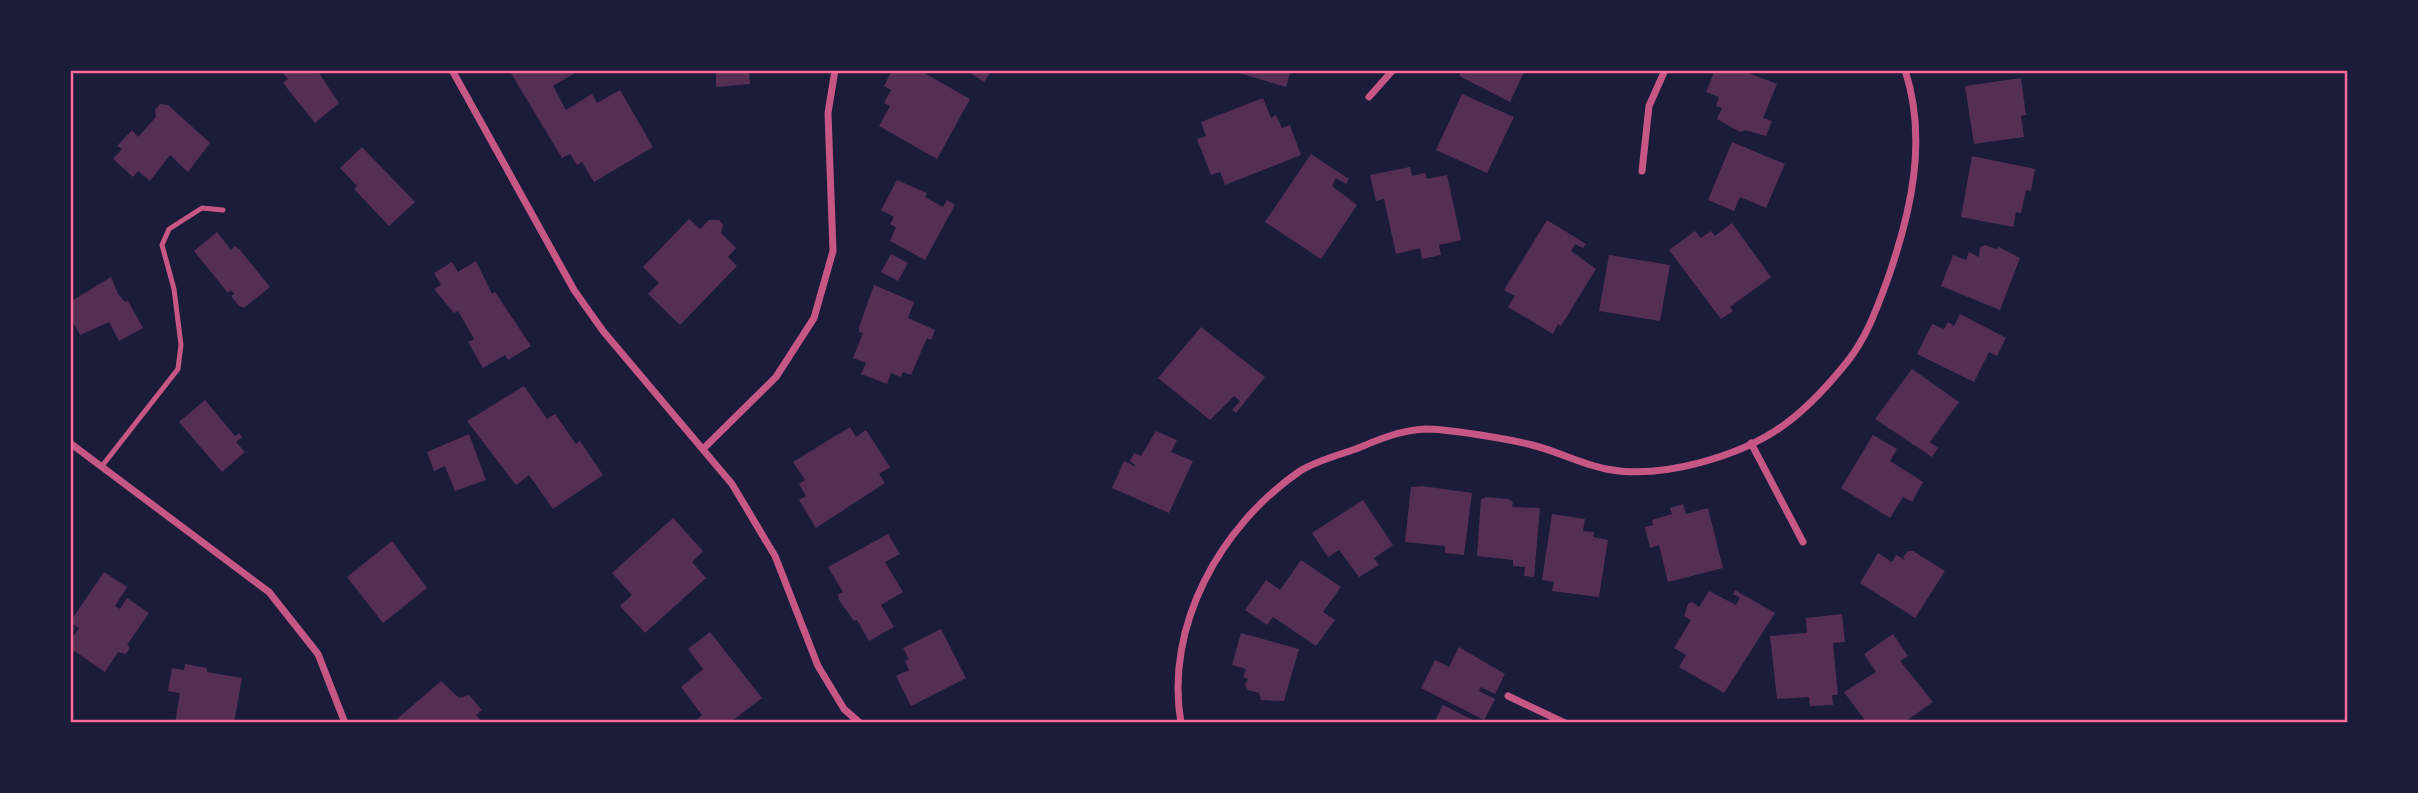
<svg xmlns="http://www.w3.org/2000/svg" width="2418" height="793" font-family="Manrope,sans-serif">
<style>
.building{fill:#542f53}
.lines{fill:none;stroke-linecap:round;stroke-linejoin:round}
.service{stroke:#c65784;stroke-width:5}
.minor{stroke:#c65784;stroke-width:7}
.neatline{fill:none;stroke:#ff6b9d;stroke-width:2.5}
</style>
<rect width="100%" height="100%" fill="#1b1b3a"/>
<!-- building -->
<g class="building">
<polygon points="280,70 317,70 339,103 315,123 283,83 288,79"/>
<polygon points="509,70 580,70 553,86 566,110 592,94 597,103 620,90 653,147 594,182 582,162 577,165 570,154 562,158"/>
<polygon points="716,70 749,70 750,84 716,87"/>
<polygon points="892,70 919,70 970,99 937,159 879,126 890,106 884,103 891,90 884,86"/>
<polygon points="965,70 992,70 984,82"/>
<polygon points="1229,70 1291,70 1286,87"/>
<polygon points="1462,70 1525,70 1510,102 1459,76"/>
<polygon points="1715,70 1741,70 1777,84 1763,118 1772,121 1766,136 1745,130 1740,132 1717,119 1722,108 1716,106 1719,97 1706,92"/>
<polygon points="2021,78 2026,115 2021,116 2024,137 1974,144 1965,86"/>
<polygon points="1462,94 1514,117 1487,173 1436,150"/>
<polygon points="1263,98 1271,118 1276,115 1282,128 1290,125 1301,155 1225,185 1220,172 1211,175 1197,139 1206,136 1201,122"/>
<polygon points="160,104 168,105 210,143 188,172 170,155 150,181 138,171 133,177 113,159 122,149 117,146 132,130 138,137 156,117 155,110"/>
<polygon points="1732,142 1785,164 1766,208 1740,197 1734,211 1708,200"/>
<polygon points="362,147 415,202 389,226 354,189 357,186 340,168"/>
<polygon points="1311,154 1349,179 1346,184 1336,178 1332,186 1357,205 1321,259 1265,222"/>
<polygon points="1972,156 2035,169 2031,191 2026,190 2021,213 2016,212 2013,227 1961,217"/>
<polygon points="1410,167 1412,176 1425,173 1427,179 1447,175 1461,240 1439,245 1441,255 1422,259 1420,248 1396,254 1384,199 1376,201 1370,175"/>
<polygon points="897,180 927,193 925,197 943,207 947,200 955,205 925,260 890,241 896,227 890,224 894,217 881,210"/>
<polygon points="689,219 700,229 709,220 719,220 723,225 721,233 736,248 728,257 737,266 680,325 648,294 659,283 643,267"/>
<polygon points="1547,220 1586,244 1583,248 1575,244 1571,251 1596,269 1561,326 1558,324 1553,334 1508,307 1515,296 1504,290"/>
<polygon points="1732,223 1771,277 1730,307 1733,311 1721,319 1669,250 1695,231 1701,238 1711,231 1715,236"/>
<polygon points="217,232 231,250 235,246 240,250 270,287 244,308 239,306 231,296 234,294 231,290 228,293 194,251"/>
<polygon points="1985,245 1996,249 1999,247 2020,258 2000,310 1941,286 1953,255 1966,260 1969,252 1979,257 1980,247"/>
<polygon points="891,254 908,263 898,281 881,272"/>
<polygon points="1609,255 1670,265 1660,321 1599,311"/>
<polygon points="476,261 492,294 495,292 531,346 508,360 505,355 483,368 468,342 474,339 458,311 454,313 434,289 441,285 434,273 452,262 458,272"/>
<polygon points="111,277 118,294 125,302 128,301 143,328 119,341 109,322 80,335 70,317 70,302"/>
<polygon points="874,285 914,302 908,318 935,330 931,340 927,338 911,375 903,372 901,377 891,373 887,384 861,374 866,363 853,358 863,333 859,332 859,327"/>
<polygon points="1960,314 2006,338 1997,356 1989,352 1974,382 1917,354 1932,324 1944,329 1948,322 1954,326"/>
<polygon points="1201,327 1265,377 1236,413 1232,410 1240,401 1234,396 1210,420 1158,378"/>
<polygon points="1912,369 1959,402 1930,442 1938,448 1932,457 1875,419"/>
<polygon points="524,386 547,419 555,414 576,444 580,441 603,475 553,509 529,475 516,485 467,421"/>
<polygon points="205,400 235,436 239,433 242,437 236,442 245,452 222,472 179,422"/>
<polygon points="850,427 856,437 866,430 890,467 879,474 885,483 816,528 799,500 806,496 799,484 805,480 793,462"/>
<polygon points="1156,431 1177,440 1171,452 1193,461 1169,513 1112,488 1124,461 1137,467 1130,461 1134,453 1141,456"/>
<polygon points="469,434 486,480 455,491 445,466 434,471 427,452"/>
<polygon points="1873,435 1897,449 1890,461 1923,482 1912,502 1903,497 1890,518 1841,488"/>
<polygon points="1422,486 1472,493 1464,555 1445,553 1445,546 1405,542 1411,487"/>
<polygon points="1486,497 1508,499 1513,502 1512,507 1540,508 1534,577 1524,576 1525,567 1513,566 1513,560 1477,556 1481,499"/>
<polygon points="1363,500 1393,545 1374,558 1379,565 1359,577 1339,550 1328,557 1312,533"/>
<polygon points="1683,504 1686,514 1708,508 1723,568 1668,582 1659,545 1650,548 1645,527 1653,525 1652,520 1672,514 1670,508"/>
<polygon points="1552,514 1585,519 1583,531 1594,532 1593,537 1608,540 1599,597 1552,591 1554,582 1542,580"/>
<polygon points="673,518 703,551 692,562 706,578 645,633 620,606 632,595 612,573"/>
<polygon points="888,534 900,554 885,562 903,592 881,605 894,627 869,641 857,620 854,621 839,600 838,594 843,592 828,567"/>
<polygon points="392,541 427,588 383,623 347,577"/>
<polygon points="1908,551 1913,551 1945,571 1915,618 1860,583 1878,553 1892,562 1896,555 1905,560 1903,557"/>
<polygon points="1301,560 1341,587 1323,612 1335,620 1316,646 1273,617 1267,625 1245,610 1266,580 1280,590"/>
<polygon points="104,572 127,587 115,606 120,609 127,598 149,613 127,645 130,647 126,654 118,652 105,672 70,648 70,641 79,628 70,622"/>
<polygon points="1735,590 1775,613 1724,693 1679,667 1686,655 1674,648 1691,620 1684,616 1688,604 1692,602 1699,607 1709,591 1736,605 1740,598 1733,594"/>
<polygon points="1842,614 1845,642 1833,643 1838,695 1832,695 1833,705 1810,706 1809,697 1777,699 1770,636 1807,633 1806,618"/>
<polygon points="941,629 966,678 911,706 896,676 909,670 905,661 909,659 903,648"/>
<polygon points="710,632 762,698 729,723 699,723 697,720 702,715 681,687 703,669 688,649"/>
<polygon points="1241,633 1299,649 1284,701 1261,700 1259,693 1248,690 1245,685 1248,679 1243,677 1246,669 1232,665"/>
<polygon points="1893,634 1908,656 1900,661 1933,702 1903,723 1867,723 1844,692 1876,672 1864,654"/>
<polygon points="1459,647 1505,674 1495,694 1481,687 1479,691 1495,699 1484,720 1421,688 1435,660 1449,667"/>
<polygon points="185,664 207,668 207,672 242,678 234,723 175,723 180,693 168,691 172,668 184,670"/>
<polygon points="441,681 459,698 469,695 482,710 476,715 483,723 400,723 397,719"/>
<polygon points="1443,705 1479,723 1434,723"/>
</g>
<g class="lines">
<!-- service -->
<polyline class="service" points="102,466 178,369 181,345 174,289 162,245 169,229 202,208 223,210"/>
<!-- minor -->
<g class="minor">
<polyline points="452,70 574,290 603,331 732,484 775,556 818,666 844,709 860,723"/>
<polyline points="1369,97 1393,70"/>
<polyline points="1642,171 1649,106 1665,70"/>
<polyline points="70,443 269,592 318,654 345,723"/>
<polyline points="1751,443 1803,542"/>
<polyline points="704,448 776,377 814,318 833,251 828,113 835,70"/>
<polyline points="1508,696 1565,723"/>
<path d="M1181 723C1164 626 1221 525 1300 471 1316 461 1338 455 1356 449 1377 440 1401 430 1425 429 1448 429 1509 439 1532 445 1557 451 1581 464 1606 469 1661 480 1744 456 1788 422 1809 406 1831 382 1847 362 1866 339 1877 308 1887 281 1911 213 1928 140 1905 70"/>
</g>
</g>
<!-- border -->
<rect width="2418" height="793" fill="none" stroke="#1b1b3a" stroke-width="144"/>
<rect x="72" y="72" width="2274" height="649" class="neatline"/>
</svg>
